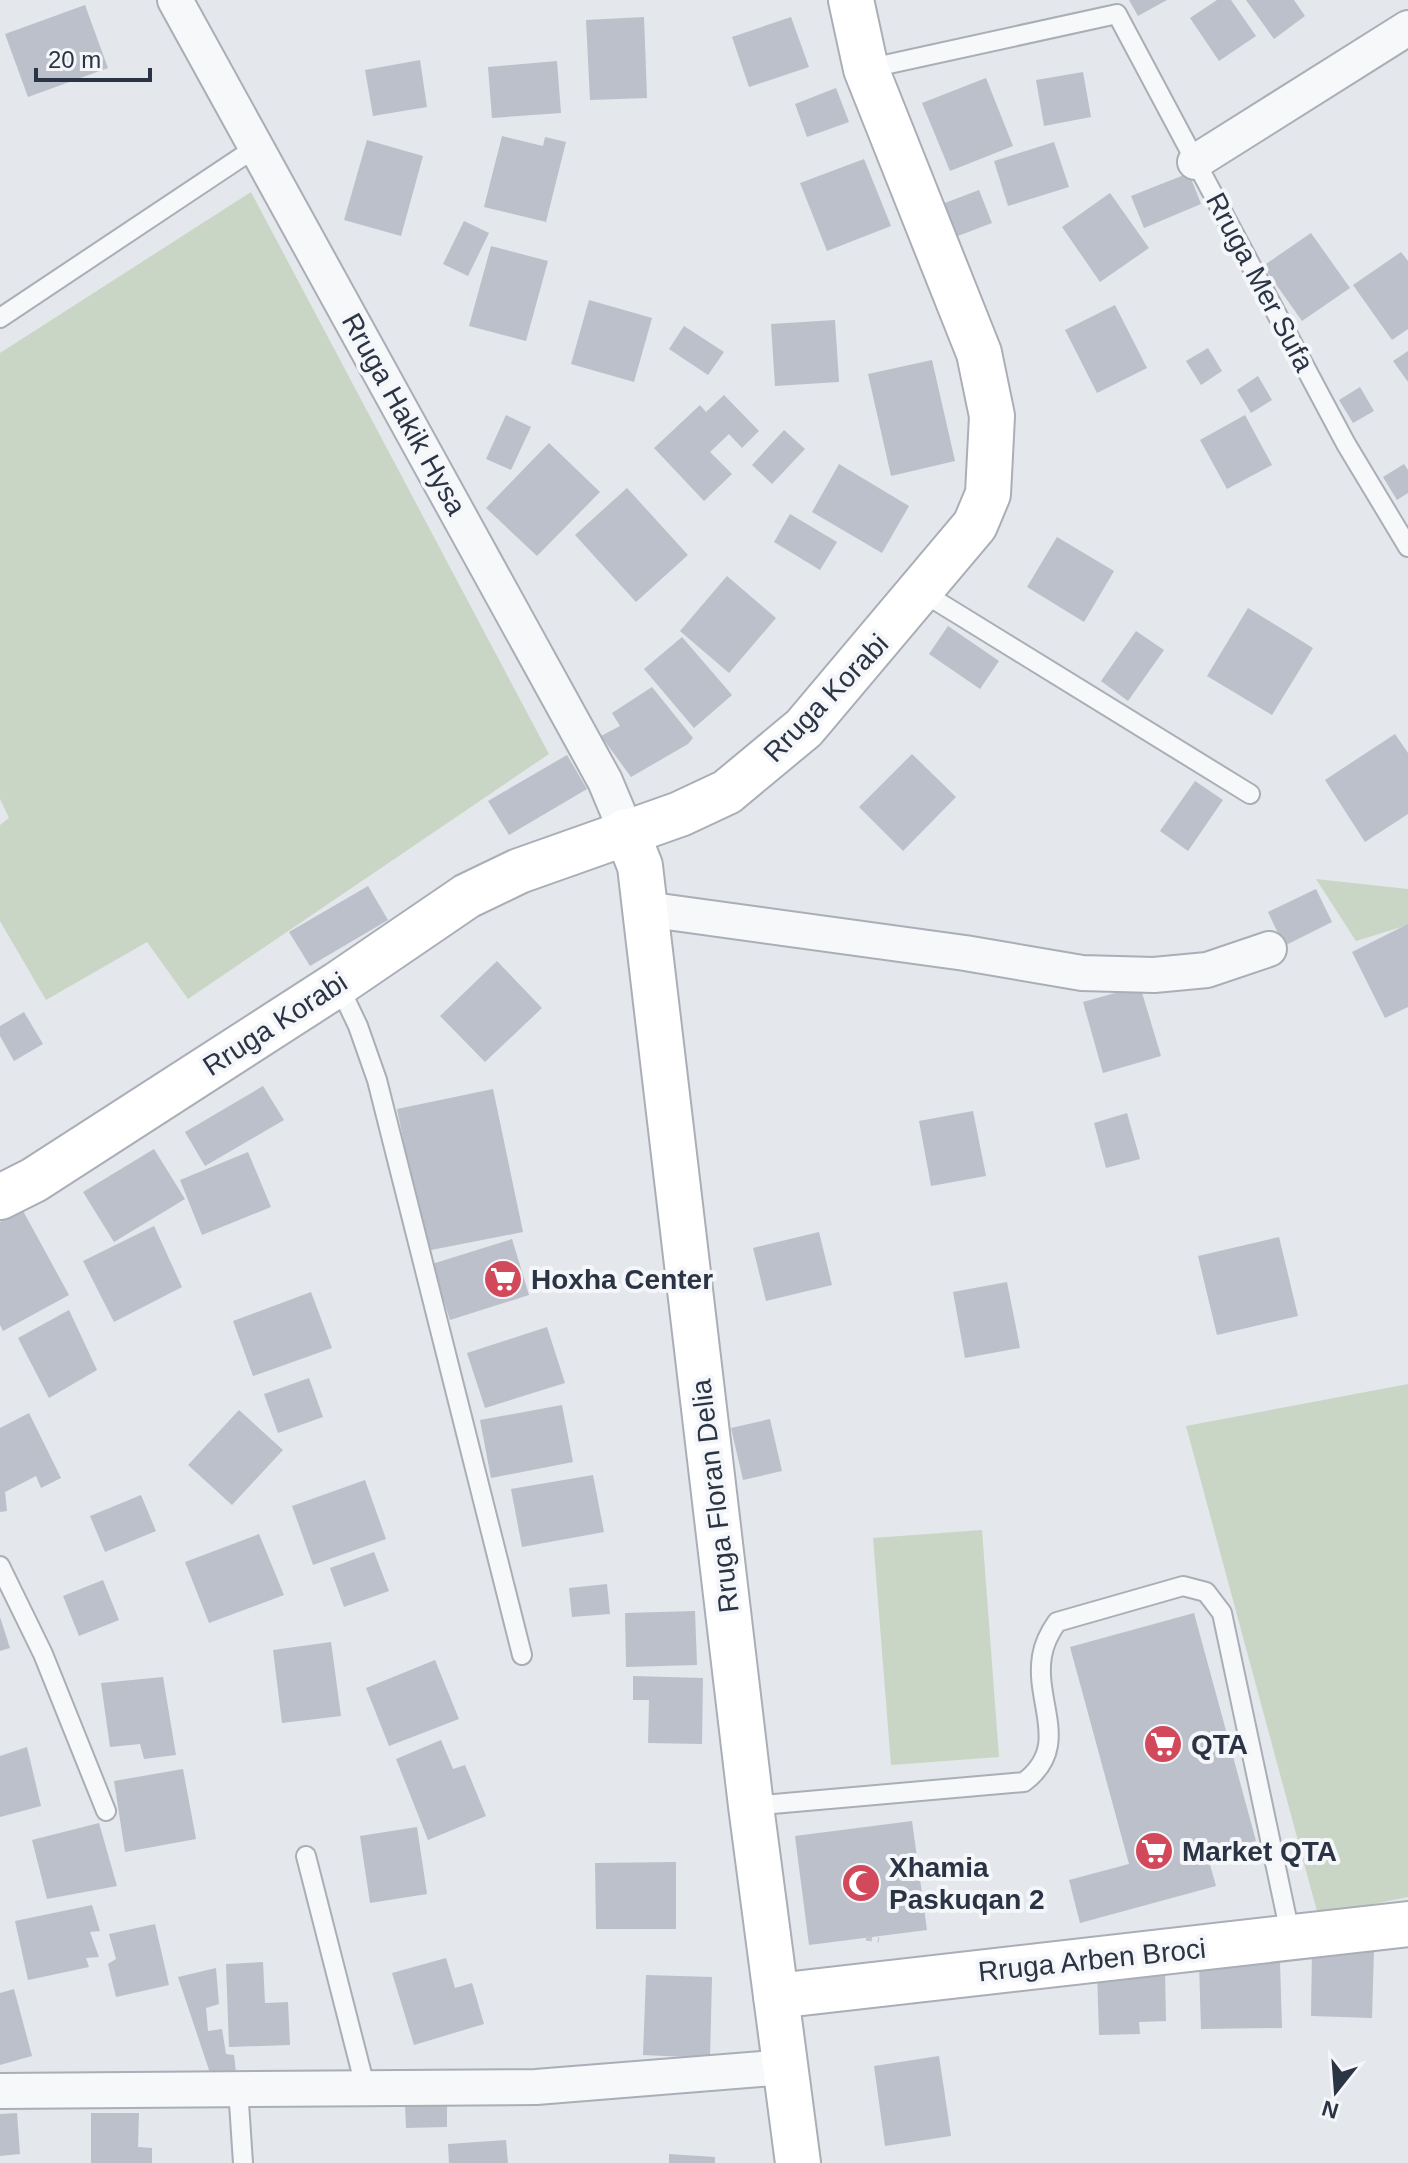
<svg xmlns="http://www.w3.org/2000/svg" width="1408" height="2163" font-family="Arial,sans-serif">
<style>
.green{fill:#c9d6c5}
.building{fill:#bbc0ca}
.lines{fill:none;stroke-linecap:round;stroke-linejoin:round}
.lane-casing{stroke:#a9aeb7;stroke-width:22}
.street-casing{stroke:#a9aeb7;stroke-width:38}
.secondary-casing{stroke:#a9aeb7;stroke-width:48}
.path{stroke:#c2c5cb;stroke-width:5;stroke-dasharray:6 6;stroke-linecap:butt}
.lane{stroke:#f7f8fa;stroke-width:18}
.street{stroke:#f7f8fa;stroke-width:34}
.secondary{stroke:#fff;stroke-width:44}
.labels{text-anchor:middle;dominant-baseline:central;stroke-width:8;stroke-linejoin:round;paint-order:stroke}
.street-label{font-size:28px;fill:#2b3445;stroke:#f4f6f9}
.poi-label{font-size:28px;font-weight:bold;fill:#2b3445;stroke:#f4f6f9;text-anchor:start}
</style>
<rect width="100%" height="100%" fill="#e4e7ec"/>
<!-- green -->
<g class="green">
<polygon points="251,192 549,754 188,999 147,942 46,1000 0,921 0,825 9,818 0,799 0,353"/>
<polygon points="1316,879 1408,889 1408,925 1356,941"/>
<polygon points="1408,1384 1408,1897 1318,1915 1186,1426"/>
<polygon points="982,1530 999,1757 891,1765 873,1538"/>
</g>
<!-- building -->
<g class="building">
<polygon points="1129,0 1167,0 1138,16"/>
<polygon points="1217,0 1231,0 1256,36 1219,61 1190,18"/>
<polygon points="1246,0 1294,0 1305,16 1274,39"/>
<polygon points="85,5 108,68 28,97 5,34"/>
<polygon points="644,17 647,98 590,100 586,20"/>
<polygon points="791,17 809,67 749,87 732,37"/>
<polygon points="420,60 427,107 373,116 365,70"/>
<polygon points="557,61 561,113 492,118 488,67"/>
<polygon points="1083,72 1091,117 1044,126 1036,80"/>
<polygon points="986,78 1013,146 950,171 922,103"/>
<polygon points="836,88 849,122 807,137 795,104"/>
<polygon points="502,136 543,146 545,137 566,142 546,222 484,207"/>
<polygon points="367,140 423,156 401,236 344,220"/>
<polygon points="1054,142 1069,187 1008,206 994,161"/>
<polygon points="864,159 891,226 827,251 800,183"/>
<polygon points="1189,173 1201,204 1144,228 1131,196"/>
<polygon points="979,190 992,223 950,239 937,206"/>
<polygon points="1110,193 1149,248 1100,282 1062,227"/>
<polygon points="464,221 489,233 468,276 443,264"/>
<polygon points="1311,233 1350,288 1302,321 1263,266"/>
<polygon points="491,246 548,261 526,341 469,326"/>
<polygon points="1401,252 1408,261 1408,329 1392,340 1353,285"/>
<polygon points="589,300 652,318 634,382 571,364"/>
<polygon points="1115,305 1147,368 1097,393 1065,330"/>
<polygon points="835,320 839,382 775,386 771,324"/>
<polygon points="684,326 724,352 708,375 669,349"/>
<polygon points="1208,348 1222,371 1201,385 1186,361"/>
<polygon points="1408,351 1408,382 1393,361"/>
<polygon points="932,360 955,461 891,476 868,374"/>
<polygon points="1258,376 1272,400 1251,413 1237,390"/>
<polygon points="1360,387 1374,411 1353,423 1339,400"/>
<polygon points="724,395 759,431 742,448 729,434 710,452 732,474 704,501 654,448 700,405 706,412"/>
<polygon points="506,415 531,427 511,470 486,459"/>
<polygon points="1245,415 1272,465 1227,489 1200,440"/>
<polygon points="784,430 805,449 772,484 752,465"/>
<polygon points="549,443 600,492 537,556 486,508"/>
<polygon points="839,464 909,506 882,553 812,512"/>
<polygon points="1404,464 1408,470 1408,493 1397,500 1383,477"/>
<polygon points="627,488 688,555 636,602 575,535"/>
<polygon points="790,514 837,542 820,570 774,542"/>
<polygon points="1057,537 1114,571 1084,622 1027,587"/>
<polygon points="727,576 776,618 729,673 680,631"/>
<polygon points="1248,608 1313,648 1272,715 1207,676"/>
<polygon points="948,626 999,661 980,689 929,654"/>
<polygon points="1136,631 1164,650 1128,701 1101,681"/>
<polygon points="682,637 732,695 694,728 644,669"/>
<polygon points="652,687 693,738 688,744 631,777 601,736 620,726 612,713"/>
<polygon points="1395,734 1408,753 1408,814 1365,842 1325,780"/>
<polygon points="912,754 956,797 903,851 859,807"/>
<polygon points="567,755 587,789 509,835 488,801"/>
<polygon points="1195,781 1223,800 1188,851 1160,831"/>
<polygon points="368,886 388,920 310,966 289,932"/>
<polygon points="1316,889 1332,922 1284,946 1268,912"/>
<polygon points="1408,924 1408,1007 1385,1018 1352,952"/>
<polygon points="497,961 542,1008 485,1062 440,1016"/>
<polygon points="1140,986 1161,1056 1103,1073 1083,1002"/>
<polygon points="24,1012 43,1044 14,1061 0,1036 0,1026"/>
<polygon points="263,1086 284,1120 205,1166 185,1132"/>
<polygon points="493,1089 523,1232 426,1251 397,1109"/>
<polygon points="973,1111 986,1176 931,1186 919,1121"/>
<polygon points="1127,1113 1140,1159 1106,1168 1094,1123"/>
<polygon points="154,1149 185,1199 114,1242 83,1192"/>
<polygon points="248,1152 271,1207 202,1235 180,1180"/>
<polygon points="22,1209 69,1295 3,1331 0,1325 0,1222"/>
<polygon points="154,1226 182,1287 114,1322 83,1261"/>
<polygon points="819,1232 832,1285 766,1301 753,1248"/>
<polygon points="1279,1237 1298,1316 1217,1335 1198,1256"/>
<polygon points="512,1239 529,1295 450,1320 432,1264"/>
<polygon points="1007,1282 1020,1348 965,1358 953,1292"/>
<polygon points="311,1292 332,1348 253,1376 233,1321"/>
<polygon points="69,1310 97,1370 49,1398 18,1338"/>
<polygon points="547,1327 565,1383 485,1408 467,1353"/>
<polygon points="309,1378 323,1417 278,1433 264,1394"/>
<polygon points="562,1405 573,1462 491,1478 480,1420"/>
<polygon points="239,1410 283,1450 232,1505 188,1465"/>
<polygon points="29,1413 61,1478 41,1488 36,1476 5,1492 7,1511 0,1512 0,1428"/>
<polygon points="770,1419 782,1471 743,1480 731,1428"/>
<polygon points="593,1475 604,1532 522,1547 511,1489"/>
<polygon points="365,1480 386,1539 313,1565 292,1506"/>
<polygon points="141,1495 156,1531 105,1552 90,1516"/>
<polygon points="259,1534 284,1595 209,1623 185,1562"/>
<polygon points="374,1552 389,1591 344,1607 330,1568"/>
<polygon points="103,1580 119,1620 79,1636 63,1596"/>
<polygon points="607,1584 610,1614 572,1617 569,1588"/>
<polygon points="695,1611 697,1665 626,1667 625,1613"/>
<polygon points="1194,1613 1256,1841 1207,1854 1216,1886 1080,1923 1069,1880 1129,1864 1070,1647"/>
<polygon points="0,1617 10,1648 0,1651"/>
<polygon points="331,1642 341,1716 282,1723 273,1650"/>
<polygon points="435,1660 459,1719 389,1746 366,1688"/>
<polygon points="633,1676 703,1678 702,1744 648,1743 649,1700 633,1700"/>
<polygon points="163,1677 176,1755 144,1759 140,1744 110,1747 101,1683"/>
<polygon points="441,1740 453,1769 465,1765 486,1816 428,1840 396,1759"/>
<polygon points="27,1747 41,1806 0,1817 0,1756"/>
<polygon points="183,1769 196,1839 125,1852 114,1781"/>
<polygon points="912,1821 927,1930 809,1945 795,1836"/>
<polygon points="99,1823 117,1886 47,1899 32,1840"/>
<polygon points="417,1827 427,1894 370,1903 360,1836"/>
<polygon points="676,1862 676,1929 596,1929 595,1863"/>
<polygon points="92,1905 100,1931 90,1932 99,1957 86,1958 89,1967 28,1980 15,1921"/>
<polygon points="155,1924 169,1985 116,1997 108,1964 116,1959 109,1934"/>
<polygon points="1312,1948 1374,1949 1372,2018 1311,2016"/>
<polygon points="446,1958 455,1988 472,1983 484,2024 414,2045 392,1973"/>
<polygon points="263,1962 265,2003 288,2002 290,2045 229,2047 226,1964"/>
<polygon points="1280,1962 1282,2028 1201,2029 1199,1963"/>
<polygon points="216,1968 219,2004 206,2008 208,2031 222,2029 226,2054 234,2055 237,2081 213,2082 178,1977"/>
<polygon points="1165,1969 1166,2021 1139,2022 1140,2034 1099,2035 1097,1970"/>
<polygon points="646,1975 712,1977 710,2058 643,2055"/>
<polygon points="14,1989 32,2056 0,2065 0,1993"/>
<polygon points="939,2056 951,2136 885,2146 874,2066"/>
<polygon points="447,2102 447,2127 406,2128 405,2103"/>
<polygon points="17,2113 20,2154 0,2156 0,2114"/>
<polygon points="91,2113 139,2113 138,2147 152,2148 152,2163 91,2163"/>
<polygon points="506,2140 508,2163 449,2163 448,2144"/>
<polygon points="669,2154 715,2157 715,2163 669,2163"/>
</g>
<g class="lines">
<defs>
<g id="lane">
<polyline points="866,69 1117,14 1346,444 1408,547"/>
<polyline points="0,318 258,146"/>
<polyline points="922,592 1250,794"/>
<polyline points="338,984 358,1026 377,1080 522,1655"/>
<polyline points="0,1566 43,1654 106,1811"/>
<path d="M751 1806 1024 1782C1072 1746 1034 1703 1042 1656 1044 1643 1050 1632 1057 1622L1183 1586 1206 1592 1222 1613 1291 1938"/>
<polyline points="306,1856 366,2090"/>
<polyline points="238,2088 243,2163"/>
</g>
<g id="street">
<polyline points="175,0 605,781 626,831"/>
<polyline points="1195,162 1408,28"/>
<polyline points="645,909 965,953 1082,973 1154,975 1207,970 1269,949"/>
<polyline points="0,2091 536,2087 786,2067"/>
</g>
<g id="secondary">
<polyline points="626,831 640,866 645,909 751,1806 798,2163"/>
<polyline points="0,1197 34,1180 338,984 467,896 519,871 680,814 727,792 804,728 975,525 988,494 992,416 979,353 866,69 851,0"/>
<polyline points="776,1996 1408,1924"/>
</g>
</defs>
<!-- lane casing -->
<use href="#lane" class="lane-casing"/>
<!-- street casing -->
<use href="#street" class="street-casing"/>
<!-- secondary casing -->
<use href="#secondary" class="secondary-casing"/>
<!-- path -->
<polyline class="path" points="866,1938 879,1940"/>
<!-- lane -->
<use href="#lane" class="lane"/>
<!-- street -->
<use href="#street" class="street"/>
<!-- secondary -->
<use href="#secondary" class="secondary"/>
</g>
<!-- icons -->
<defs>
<symbol id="supermarket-disc" viewBox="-11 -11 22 22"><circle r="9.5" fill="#d1495b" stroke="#f4f6f9"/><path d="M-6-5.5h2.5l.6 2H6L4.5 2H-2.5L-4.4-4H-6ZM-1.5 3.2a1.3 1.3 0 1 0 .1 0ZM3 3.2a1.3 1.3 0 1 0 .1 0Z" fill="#fff"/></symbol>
<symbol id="mosque-disc" viewBox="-11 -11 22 22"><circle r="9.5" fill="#d1495b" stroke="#f4f6f9"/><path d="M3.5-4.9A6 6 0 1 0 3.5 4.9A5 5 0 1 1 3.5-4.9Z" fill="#fff"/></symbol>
</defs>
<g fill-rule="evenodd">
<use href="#supermarket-disc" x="481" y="1257" width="44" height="44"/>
<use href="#supermarket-disc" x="1141" y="1722" width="44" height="44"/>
<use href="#supermarket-disc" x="1132" y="1829" width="44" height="44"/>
<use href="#mosque-disc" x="839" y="1861" width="44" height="44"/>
</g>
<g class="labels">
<!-- street labels -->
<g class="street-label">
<text transform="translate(1260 282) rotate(62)">Rruga Mer Sufa</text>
<text transform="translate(404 414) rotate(61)">Rruga Hakik Hysa</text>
<text transform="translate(826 698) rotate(-46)">Rruga Korabi</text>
<text transform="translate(275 1024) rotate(-33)">Rruga Korabi</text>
<text transform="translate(715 1496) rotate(-97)">Rruga Floran Delia</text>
<text transform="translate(1092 1960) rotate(-6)">Rruga Arben Broci</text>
</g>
<!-- poi labels -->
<g class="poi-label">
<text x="531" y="1279">Hoxha Center</text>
<text x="1191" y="1744">QTA</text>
<text x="1182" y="1851">Market QTA</text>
<text x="889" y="1867">Xhamia<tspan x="889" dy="32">Paskuqan 2</tspan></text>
</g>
</g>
<!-- north arrow -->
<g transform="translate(1336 2091) rotate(197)" stroke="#f4f6f9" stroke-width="6" paint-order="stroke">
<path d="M0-6L14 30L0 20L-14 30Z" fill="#2b3445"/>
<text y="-12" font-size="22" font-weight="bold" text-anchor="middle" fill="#2b3445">N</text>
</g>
<!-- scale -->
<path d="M36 68v12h114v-12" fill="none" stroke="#2b3445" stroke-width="4"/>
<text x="48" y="68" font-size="24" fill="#2b3445" stroke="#f4f6f9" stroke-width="6" paint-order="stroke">20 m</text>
</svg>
